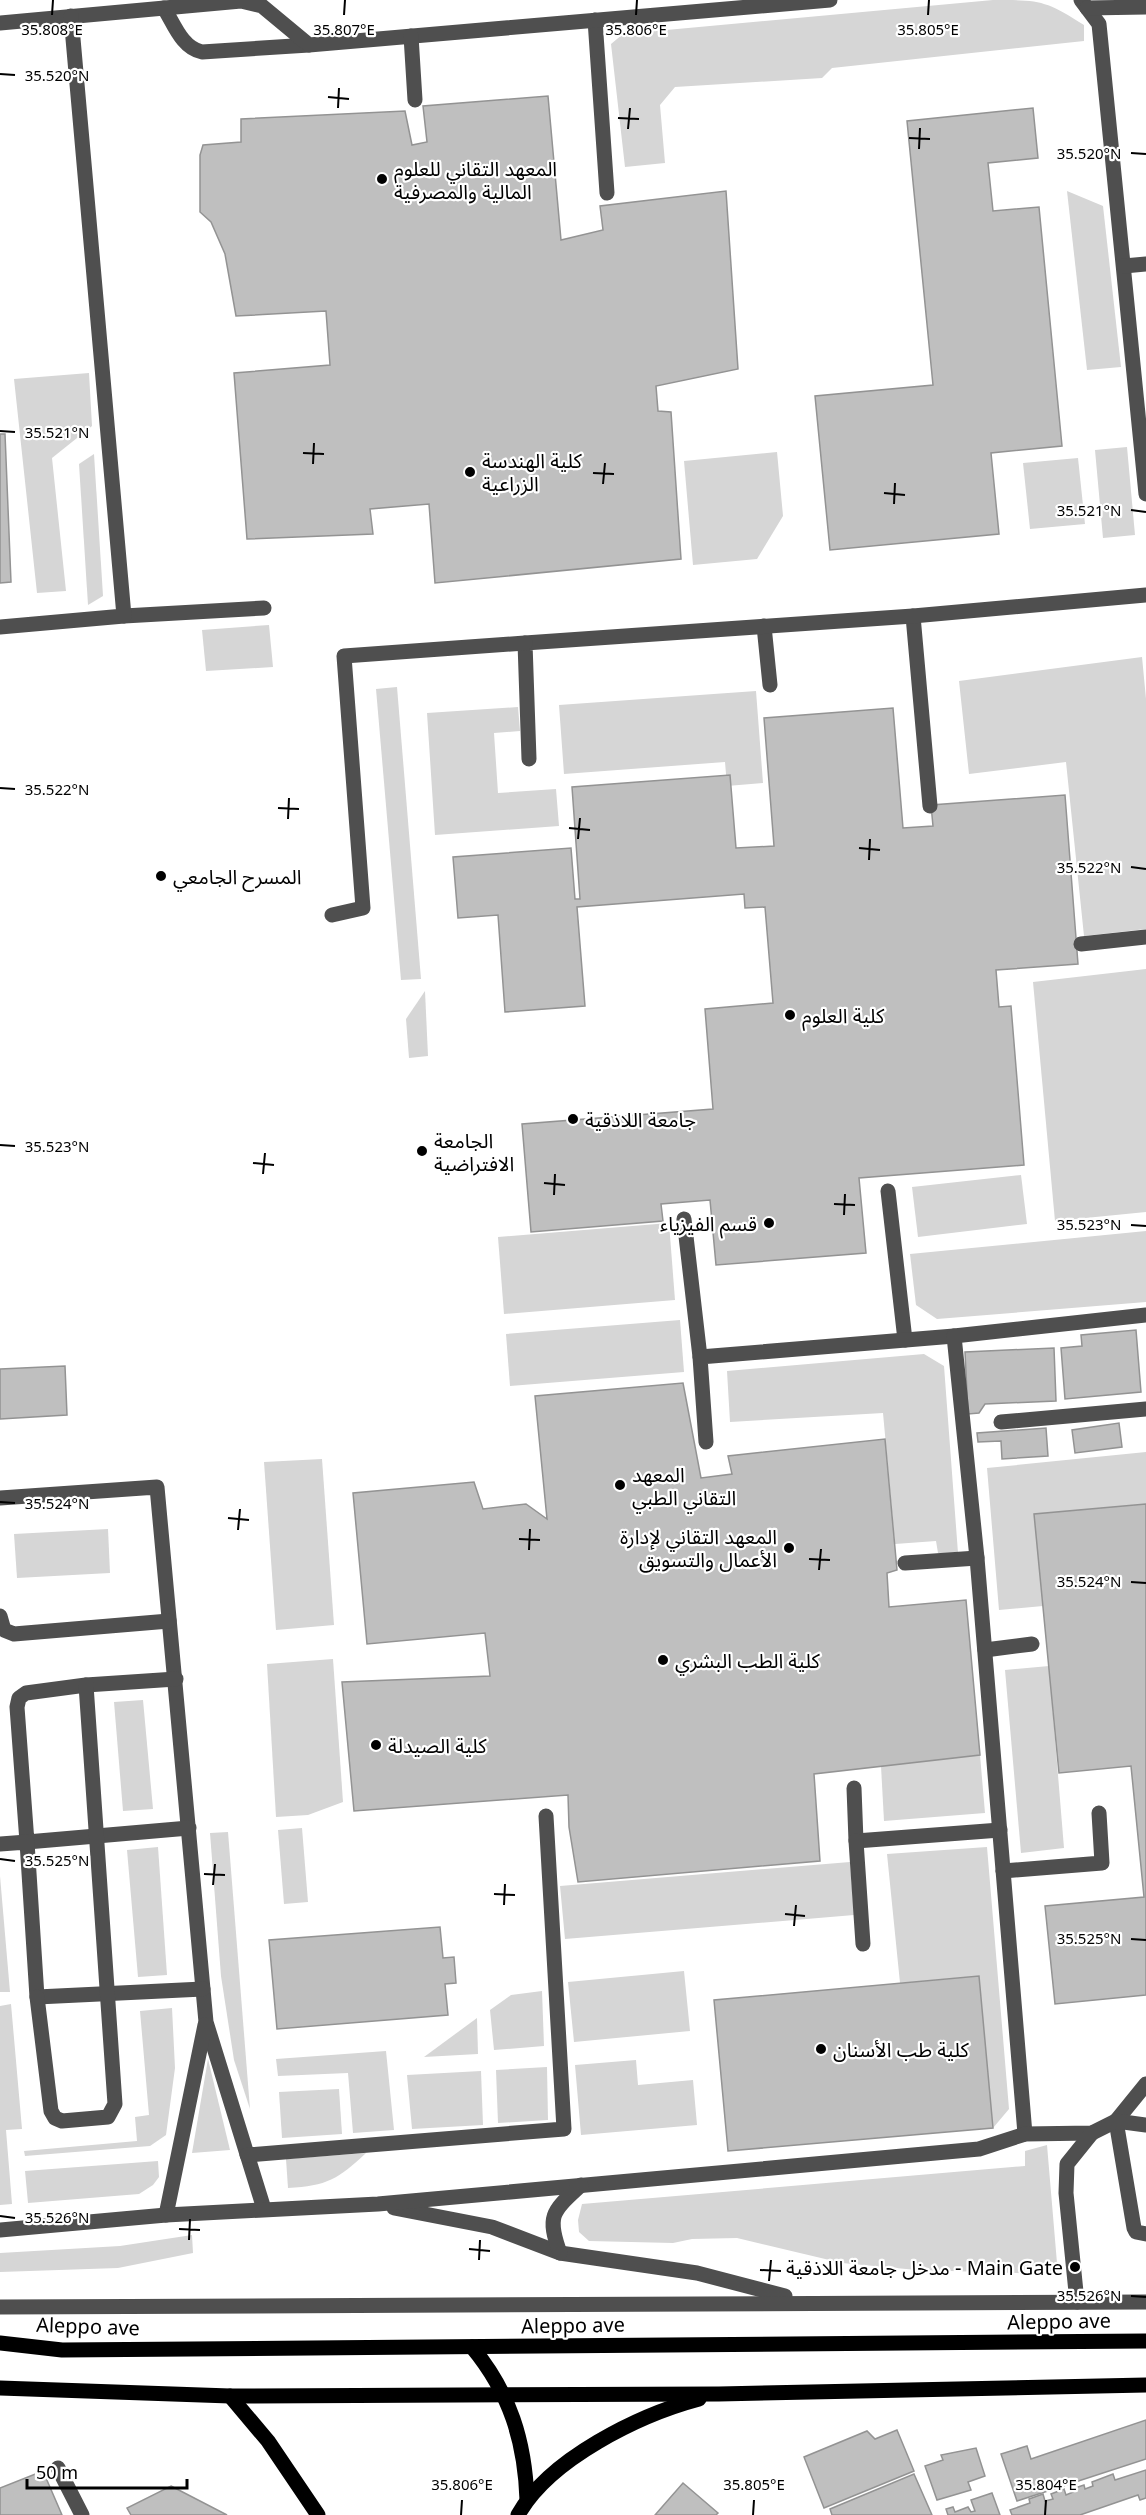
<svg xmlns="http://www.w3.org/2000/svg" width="1146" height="2515" font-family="'Noto Sans','Noto Sans Arabic',sans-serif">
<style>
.green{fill:#d6d6d6}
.building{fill:#bfbfbf;stroke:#939393;stroke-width:1.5}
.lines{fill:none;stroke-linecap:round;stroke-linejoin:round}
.minor{stroke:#4f4f4f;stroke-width:15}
.major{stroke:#000;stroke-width:15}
.ticks{fill:none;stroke:#000;stroke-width:2}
.poi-dot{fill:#000;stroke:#fff;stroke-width:2}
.labels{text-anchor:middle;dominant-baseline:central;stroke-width:4.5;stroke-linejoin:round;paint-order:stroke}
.poi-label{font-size:20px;fill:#000;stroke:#fff;text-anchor:start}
.street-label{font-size:20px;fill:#000;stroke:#fff}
.ticks-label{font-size:15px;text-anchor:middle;fill:#000;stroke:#fff;stroke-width:4.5;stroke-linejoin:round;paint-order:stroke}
</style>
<rect width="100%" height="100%" fill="#fff"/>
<!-- green -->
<g class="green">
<path d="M993 0C1040 0 1045 0 1084 25V41L832 68 822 78 675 87 660 105 665 163 625 167 611 44 623 34Z"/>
<polygon points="1067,191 1103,206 1121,367 1087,370"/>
<polygon points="89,373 92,426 52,458 66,591 37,593 14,379"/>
<polygon points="1127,447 1135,535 1103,538 1095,450"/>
<polygon points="777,452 783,516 757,559 693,565 684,461"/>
<polygon points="94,454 103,596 88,605 79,464"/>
<polygon points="1078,458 1085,524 1030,529 1023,463"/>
<polygon points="269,625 273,667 206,671 202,630"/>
<polygon points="1142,657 1146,699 1146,929 1084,936 1066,762 969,774 959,681"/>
<polygon points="397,687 421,979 401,980 376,689"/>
<polygon points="756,691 763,783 727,786 725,762 564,774 559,705"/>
<polygon points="518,707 520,731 494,733 498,793 556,789 559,826 435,835 427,713"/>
<polygon points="1146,969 1146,1212 1055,1221 1033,982"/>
<polygon points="425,991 428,1056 409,1058 406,1019"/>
<polygon points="1021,1175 1027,1224 918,1237 912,1187"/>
<polygon points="669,1223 675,1300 504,1314 498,1237"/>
<polygon points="1146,1231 1146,1302 937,1319 916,1305 910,1254"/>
<polygon points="680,1320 684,1372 510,1386 506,1334"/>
<polygon points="924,1354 944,1366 958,1553 938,1553 936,1541 895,1544 883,1413 730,1422 727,1371"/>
<polygon points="1146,1452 1146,1504 1034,1514 1043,1606 999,1610 987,1468"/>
<polygon points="322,1459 334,1625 276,1630 264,1462"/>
<polygon points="108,1529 110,1573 17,1578 14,1534"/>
<polygon points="333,1659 343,1802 308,1815 276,1817 267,1664"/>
<polygon points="1049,1666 1064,1848 1021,1853 1005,1670"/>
<polygon points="143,1700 153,1809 123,1811 114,1702"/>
<polygon points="980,1755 985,1813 884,1821 881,1766"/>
<polygon points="302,1828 308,1902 284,1904 278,1830"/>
<polygon points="228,1832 250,2109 234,2060 221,1976 210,1833"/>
<polygon points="158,1847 167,1975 138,1977 127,1850"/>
<polygon points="987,1847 1009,2109 993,2128 979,1976 900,1983 887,1854"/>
<polygon points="850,1862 854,1915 565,1939 560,1886"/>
<polygon points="0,1876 10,1992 0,1992"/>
<polygon points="684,1971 690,2031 574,2042 568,1982"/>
<polygon points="542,1991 544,2046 494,2050 490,2010 511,1995"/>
<polygon points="11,2004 22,2129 6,2130 12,2204 0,2205 0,2006"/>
<polygon points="172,2008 175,2068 166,2135 150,2146 25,2156 24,2151 137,2141 135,2117 149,2115 140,2011"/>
<polygon points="477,2018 478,2054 424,2057"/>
<polygon points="386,2051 394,2130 353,2133 348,2073 278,2076 276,2059"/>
<polygon points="208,2059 230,2150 192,2153"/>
<polygon points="636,2060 638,2085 693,2080 697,2125 581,2135 575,2065"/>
<polygon points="547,2067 548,2120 498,2123 496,2070"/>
<polygon points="481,2071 483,2125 412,2129 407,2075"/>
<polygon points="339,2089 342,2134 282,2138 279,2092"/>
<polygon points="1047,2145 1057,2263 1052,2263 1053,2274 917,2270 842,2263 737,2238 692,2239 673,2243 589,2241 579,2232 578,2220 582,2204 1025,2166 1025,2151"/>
<path d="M366 2153C338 2179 327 2186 288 2188L286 2159Z"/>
<polygon points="158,2161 159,2177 153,2185 139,2194 28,2203 25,2171"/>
<polygon points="192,2235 193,2253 118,2268 0,2272 0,2253 120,2246"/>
</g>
<!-- building -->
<g class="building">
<polygon points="548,96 561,240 603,230 600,206 726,191 738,369 656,386 658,411 671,412 681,559 435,583 429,504 370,509 373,534 247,539 234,373 330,365 326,311 236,316 225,254 211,222 200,212 200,155 203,145 241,142 241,119 405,111 412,145 427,142 423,106"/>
<polygon points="1033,108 1038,158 988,163 993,211 1039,207 1062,446 991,453 999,534 830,550 815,396 933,385 907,121"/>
<polygon points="0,434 5,434 11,582 0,583"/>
<polygon points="893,708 903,828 933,826 931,805 1065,795 1078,964 996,970 999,1007 1011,1006 1024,1165 859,1178 866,1253 716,1265 710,1200 661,1204 663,1221 531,1232 522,1124 713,1109 705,1009 773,1003 765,907 745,908 744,894 577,907 585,1006 505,1012 498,915 458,918 453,857 571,848 575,899 580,899 572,787 730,775 736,848 774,846 764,718"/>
<polygon points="1136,1330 1141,1392 1065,1399 1061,1348 1082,1346 1081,1335"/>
<polygon points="1054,1348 1056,1401 985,1404 979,1413 968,1414 965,1352"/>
<polygon points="65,1366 67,1415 0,1419 0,1369"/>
<polygon points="683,1383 701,1478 732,1474 728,1456 885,1439 897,1570 887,1573 889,1607 966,1600 980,1755 814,1774 820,1861 578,1882 569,1827 568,1795 354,1811 342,1682 490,1676 485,1633 367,1644 353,1493 474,1482 483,1509 526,1504 547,1519 535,1396"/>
<polygon points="1119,1423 1122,1447 1075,1453 1072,1430"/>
<polygon points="1046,1428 1048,1456 1002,1459 1001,1441 978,1442 977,1433"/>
<polygon points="1146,1504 1146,1995 1055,2004 1045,1906 1144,1897 1131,1766 1059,1773 1034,1514"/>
<polygon points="440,1927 443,1958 454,1957 456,1983 445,1984 448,2015 277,2029 269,1940"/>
<polygon points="979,1976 993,2128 728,2151 714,2000"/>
<polygon points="1146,2420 1146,2459 1017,2501 1001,2454 1027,2446 1031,2459"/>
<polygon points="897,2430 914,2471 824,2508 804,2457 867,2431 875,2439"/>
<polygon points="976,2448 985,2476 968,2482 971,2490 937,2500 925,2466 943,2460 941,2455"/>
<polygon points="1146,2470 1146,2498 1140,2500 1138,2495 1080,2515 1012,2515 1010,2510 1030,2503 1029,2499 1043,2494 1045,2501 1053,2499 1051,2494 1064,2489 1066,2495 1073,2492 1072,2489 1084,2485 1085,2489 1093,2486 1092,2482 1113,2474 1115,2480"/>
<polygon points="43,2471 62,2515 0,2515 0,2488"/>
<polygon points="914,2474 932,2515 832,2515 830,2509"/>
<polygon points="683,2483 718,2513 716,2515 655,2515"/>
<polygon points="171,2486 227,2515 131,2515 127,2508"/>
<polygon points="992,2493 1000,2515 948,2515 946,2509 953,2507 955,2512 968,2507 971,2512 975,2511 971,2500"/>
</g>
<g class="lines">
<!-- minor -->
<g class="minor">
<polyline points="1081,0 1099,24 1146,494"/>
<path d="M164 8C174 24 182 48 202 52L309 45"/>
<polyline points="1087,8 1146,7"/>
<polyline points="595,20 607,193"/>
<polyline points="0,23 241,1 262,6 309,45 830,0"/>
<polyline points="411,36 415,100"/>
<polyline points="1124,266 1146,264"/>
<polyline points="124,616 264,608"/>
<polyline points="913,616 930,806"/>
<polyline points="764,626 770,685"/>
<polyline points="0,627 124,616 71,16"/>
<polyline points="529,759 525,643 913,616 1146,595"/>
<polyline points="332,915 363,908 344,656 525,643"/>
<polyline points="1081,944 1146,937"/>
<polyline points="888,1191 905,1340"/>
<polyline points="684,1219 700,1357"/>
<polyline points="1001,1422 1146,1409"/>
<polyline points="706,1442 700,1357 954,1336"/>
<polyline points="0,1498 157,1487 206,2022 264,2209"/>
<polyline points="905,1563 977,1558"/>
<polyline points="0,1616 4,1630 14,1634 169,1621"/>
<polyline points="985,1650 1032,1644"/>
<polyline points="176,1679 86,1685 26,1693 19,1698 17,1707 27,1842 189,1828"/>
<polyline points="854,1788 856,1841 1000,1830"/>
<polyline points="856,1841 863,1944"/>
<polyline points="0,1844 27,1842 37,1997 203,1989"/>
<polyline points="1003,1871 1102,1863 1099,1813"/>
<polyline points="37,1997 51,2111 55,2118 62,2121 108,2117 115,2104 86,1685"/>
<polyline points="1146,2084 1116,2121 1134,2228 1136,2232 1146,2234"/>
<polyline points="1025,2134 977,1558 954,1336 1146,1315"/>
<polyline points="247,2155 564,2129 546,1816"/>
<polyline points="394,2208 492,2227 560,2253 697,2273 785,2296"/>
<polyline points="166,2215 205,2025"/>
<polyline points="0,2230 166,2215 378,2204 979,2149 1025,2134 1092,2133 1116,2121 1146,2125"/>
<path d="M560 2253C546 2215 553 2211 581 2185"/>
<polyline points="1077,2302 1066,2193 1067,2164 1092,2133"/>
<polyline points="0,2307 1146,2302"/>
<polyline points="58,2468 82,2515"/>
</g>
<!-- major -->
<g class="major">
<polyline points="0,2343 62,2350 1146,2341"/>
<path d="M472 2347C510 2393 525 2441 527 2500"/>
<polyline points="0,2388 230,2396 719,2394 1146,2385"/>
<polyline points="230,2396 268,2441 318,2515"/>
<path d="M518 2515C549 2459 639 2415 699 2399"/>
</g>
</g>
<!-- ticks -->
<path class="ticks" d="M52 15 53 0M344 15 345 0M636 15 637 0M928 15 929 0M0 74 15 75M328 97 349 99M338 108 339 88M618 118 639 119M628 129 630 108M909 138 930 139M919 149 920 128M1131 153 1146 154M0 431 15 432M303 453 324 454M313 464 314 443M593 473 614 474M603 484 605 463M884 493 905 495M894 504 895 483M1131 510 1146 512M0 788 15 789M278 808 299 809M288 819 289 798M569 828 590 830M578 839 580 818M859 848 880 850M869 860 870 839M1131 867 1146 869M0 1145 15 1146M253 1163 274 1165M263 1174 265 1153M544 1183 565 1185M554 1195 555 1174M834 1204 855 1205M844 1215 845 1194M1131 1225 1146 1226M0 1502 15 1503M228 1518 249 1520M238 1530 240 1509M519 1539 540 1540M529 1550 530 1529M809 1559 830 1560M819 1570 821 1549M1131 1582 1146 1583M0 1859 15 1861M204 1874 225 1875M213 1885 215 1864M494 1894 515 1895M504 1905 505 1884M785 1914 805 1916M794 1926 796 1905M1131 1939 1146 1940M0 2216 15 2218M179 2229 200 2230M189 2240 190 2219M469 2249 490 2251M479 2260 480 2240M760 2270 781 2271M769 2281 771 2260M1131 2296 1146 2297M461 2515 462 2500M753 2515 754 2500M1045 2515 1046 2500"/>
<!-- markers -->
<g class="poi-dot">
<circle cx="382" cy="179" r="6"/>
<circle cx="470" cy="472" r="6"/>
<circle cx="161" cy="876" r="6"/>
<circle cx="790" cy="1015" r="6"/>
<circle cx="573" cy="1119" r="6"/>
<circle cx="422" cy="1151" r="6"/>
<circle cx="769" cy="1223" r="6"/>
<circle cx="620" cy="1485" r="6"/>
<circle cx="789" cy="1548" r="6"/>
<circle cx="663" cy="1660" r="6"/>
<circle cx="376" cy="1745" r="6"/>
<circle cx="821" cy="2049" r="6"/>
<circle cx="1075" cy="2267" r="6"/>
</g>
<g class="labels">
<!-- poi labels -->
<g class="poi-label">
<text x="394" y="168">المعهد التقاني للعلوم<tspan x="394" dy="23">المالية والمصرفية</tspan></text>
<text x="482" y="460">كلية الهندسة<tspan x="482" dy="23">الزراعية</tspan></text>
<text x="173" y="876">المسرح الجامعي</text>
<text x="802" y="1015">كلية العلوم</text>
<text x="585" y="1119">جامعة اللاذقية</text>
<text x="434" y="1140">الجامعة<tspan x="434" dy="23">الافتراضية</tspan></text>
<text x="757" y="1223" text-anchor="end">قسم الفيزياء</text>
<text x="632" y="1474">المعهد<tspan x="632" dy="23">التقاني الطبي</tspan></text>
<text x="777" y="1536" text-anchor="end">المعهد التقاني لإدارة<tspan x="777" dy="23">الأعمال والتسويق</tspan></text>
<text x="675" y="1660">كلية الطب البشري</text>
<text x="388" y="1745">كلية الصيدلة</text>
<text x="833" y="2049">كلية طب الأسنان</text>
<text x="1063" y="2267" text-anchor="end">مدخل جامعة اللاذقية - Main Gate</text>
</g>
<!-- street labels -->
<g class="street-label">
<text transform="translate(1059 2321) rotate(-1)">Aleppo ave</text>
<text transform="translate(573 2325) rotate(-1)">Aleppo ave</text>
<text transform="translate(88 2326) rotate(2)">Aleppo ave</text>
</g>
</g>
<g class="ticks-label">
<text x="52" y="35">35.808°E</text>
<text x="344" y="35">35.807°E</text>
<text x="636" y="35">35.806°E</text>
<text x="928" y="35">35.805°E</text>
<text x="57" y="81">35.520°N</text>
<text x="1089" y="159">35.520°N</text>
<text x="57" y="438">35.521°N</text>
<text x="1089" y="516">35.521°N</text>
<text x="57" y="795">35.522°N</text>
<text x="1089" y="873">35.522°N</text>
<text x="57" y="1152">35.523°N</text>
<text x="1089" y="1230">35.523°N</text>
<text x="57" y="1509">35.524°N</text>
<text x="1089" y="1587">35.524°N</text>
<text x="57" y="1866">35.525°N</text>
<text x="1089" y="1944">35.525°N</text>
<text x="57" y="2223">35.526°N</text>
<text x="1089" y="2301">35.526°N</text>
<text x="462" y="2490">35.806°E</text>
<text x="754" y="2490">35.805°E</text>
<text x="1046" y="2490">35.804°E</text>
</g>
<!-- scale -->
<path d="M27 2479v9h160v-9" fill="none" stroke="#000000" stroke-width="3"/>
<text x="36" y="2479" font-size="18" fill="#000000" stroke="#ffffff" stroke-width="4.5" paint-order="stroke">50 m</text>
</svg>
